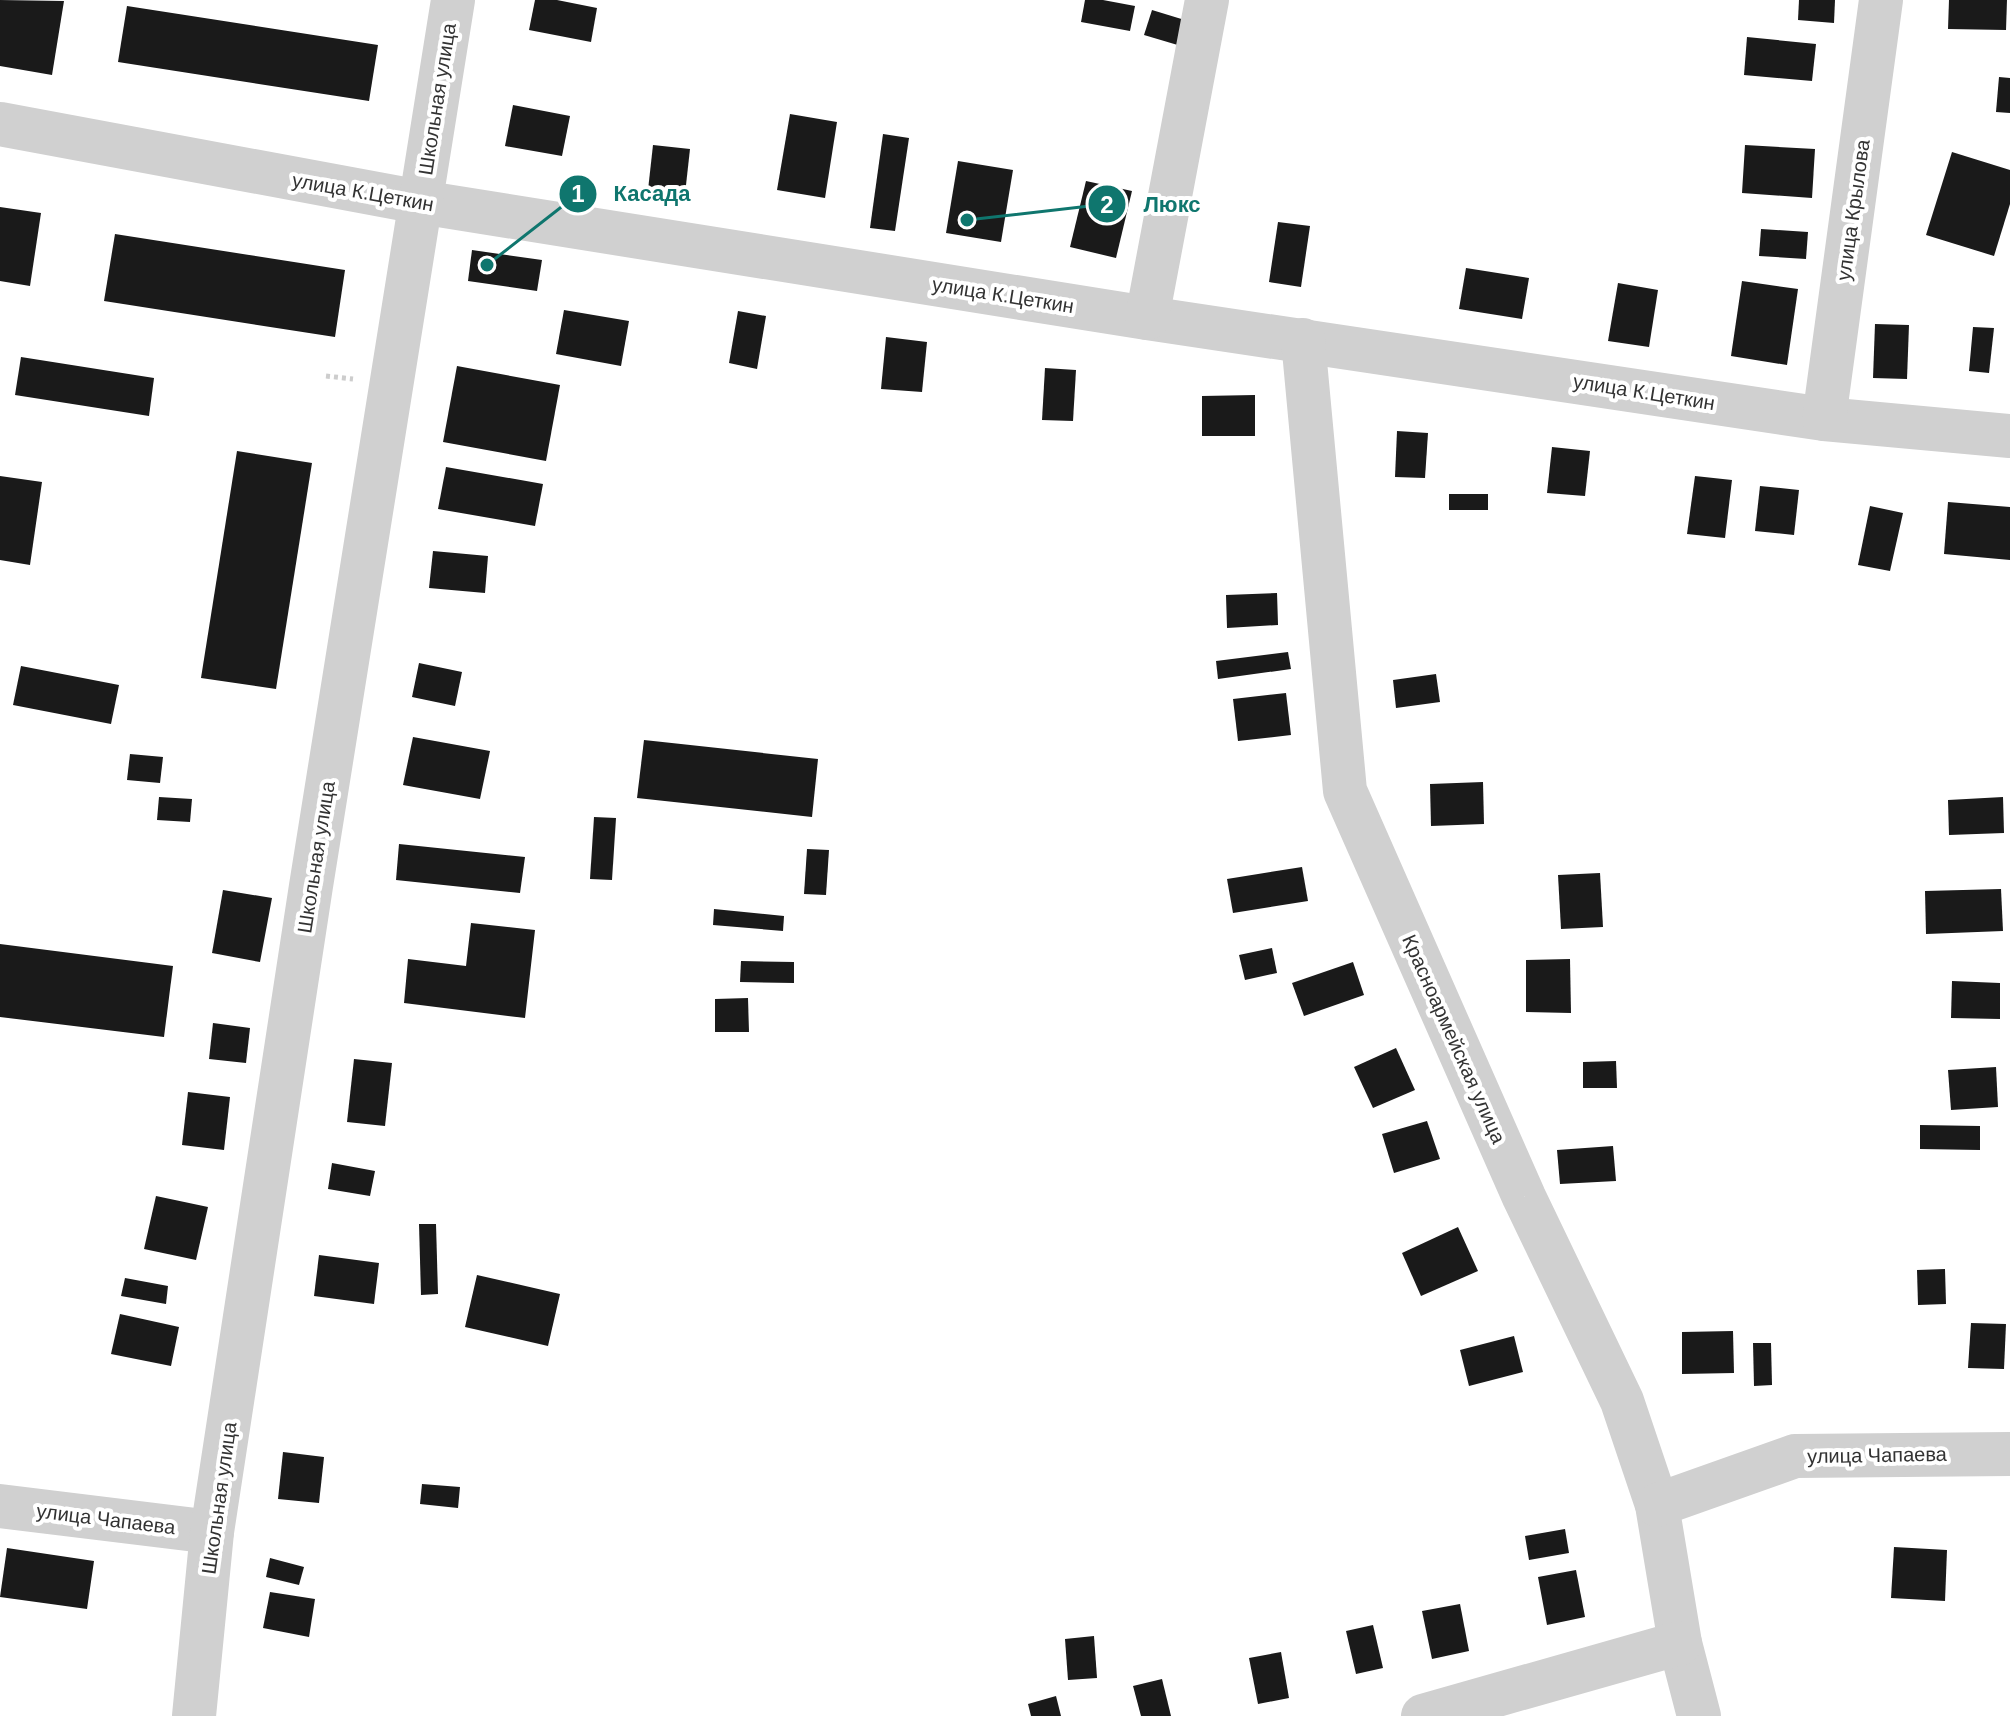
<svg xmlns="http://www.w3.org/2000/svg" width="2010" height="1716" font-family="Arial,sans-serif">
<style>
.building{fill:#1a1a1a}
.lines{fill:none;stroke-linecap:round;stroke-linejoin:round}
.path{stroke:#cdcdcd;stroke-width:5;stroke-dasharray:4 4;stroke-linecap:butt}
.street{stroke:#d0d0d0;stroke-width:44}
.labels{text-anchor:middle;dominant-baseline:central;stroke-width:8;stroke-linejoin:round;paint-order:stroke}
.street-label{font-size:20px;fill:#333;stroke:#fff}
.leader{fill:none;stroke:#0f766e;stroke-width:3}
.callout-dot{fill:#0f766e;stroke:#fff;stroke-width:3}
.mark-label{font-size:24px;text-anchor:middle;font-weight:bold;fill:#fff}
.callout-label{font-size:22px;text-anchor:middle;font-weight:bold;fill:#0f766e;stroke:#fff;stroke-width:8;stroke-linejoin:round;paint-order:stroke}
</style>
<rect width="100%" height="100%" fill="#fff"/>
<!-- building -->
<g class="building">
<polygon points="0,0 64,1 52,75 0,66"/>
<polygon points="535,0 557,0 597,8 591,42 529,30"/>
<polygon points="1085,0 1103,0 1135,6 1130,31 1081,22"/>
<polygon points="1799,0 1835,0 1834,23 1798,20"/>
<polygon points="1949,0 2007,0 2006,30 1948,29"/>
<polygon points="127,6 378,45 369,101 118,62"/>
<polygon points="1152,10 1188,21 1181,46 1144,35"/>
<polygon points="1747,37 1816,44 1812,81 1744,75"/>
<polygon points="1999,77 2010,78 2010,113 1996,112"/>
<polygon points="513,105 570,116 562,156 505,146"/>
<polygon points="790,114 837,122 825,198 777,190"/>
<polygon points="883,134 909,138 895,231 870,228"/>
<polygon points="653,145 690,149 685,194 648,190"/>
<polygon points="1745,145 1815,149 1812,198 1742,193"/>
<polygon points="1952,152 2010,170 2010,204 1994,256 1926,235"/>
<polygon points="958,161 1013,170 1001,242 946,233"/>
<polygon points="1086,181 1132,191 1116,258 1070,247"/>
<polygon points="0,207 41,213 30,286 0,281"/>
<polygon points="1278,222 1310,226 1301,287 1269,282"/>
<polygon points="1761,229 1808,232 1806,259 1759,256"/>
<polygon points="115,234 345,270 335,337 104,301"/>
<polygon points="472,250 542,260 537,291 468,281"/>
<polygon points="1466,268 1529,278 1522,319 1459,309"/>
<polygon points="1742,281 1798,289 1787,365 1731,356"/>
<polygon points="1618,283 1658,290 1649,347 1608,341"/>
<polygon points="564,310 629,321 621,366 556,354"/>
<polygon points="738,311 766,316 757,369 729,363"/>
<polygon points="1875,324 1909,325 1907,379 1873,378"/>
<polygon points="1973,327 1994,328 1989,373 1969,371"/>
<polygon points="886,337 927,342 922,392 881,389"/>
<polygon points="21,357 154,378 149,416 15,395"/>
<polygon points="457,366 560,385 546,461 443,442"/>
<polygon points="1045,368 1076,370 1073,421 1042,420"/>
<polygon points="1255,395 1255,436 1202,436 1202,396"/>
<polygon points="1397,431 1428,433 1425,478 1395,477"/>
<polygon points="1552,447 1590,451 1585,496 1547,493"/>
<polygon points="237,451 312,463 276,689 201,678"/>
<polygon points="446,467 543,484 535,526 438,509"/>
<polygon points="0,476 42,482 30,565 0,560"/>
<polygon points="1695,476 1732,480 1725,538 1687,534"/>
<polygon points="1760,486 1799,490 1794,535 1755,531"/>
<rect x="1449" y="494" width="39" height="16"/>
<polygon points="1948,502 2010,507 2010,560 1944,554"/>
<polygon points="1870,506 1903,513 1890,571 1858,565"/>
<polygon points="433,551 488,556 485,593 429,588"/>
<polygon points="1277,593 1278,625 1227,628 1226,595"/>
<polygon points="1288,652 1291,669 1218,679 1216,661"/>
<polygon points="419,663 462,672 455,706 412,697"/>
<polygon points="21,666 119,685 111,724 13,705"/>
<polygon points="1436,674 1440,702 1396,708 1393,680"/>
<polygon points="1286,693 1291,735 1238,741 1233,699"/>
<polygon points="413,737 490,751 480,799 403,785"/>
<polygon points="644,740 818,759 812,817 637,798"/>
<polygon points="130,754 163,757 160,783 127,780"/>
<polygon points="1483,782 1484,824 1431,826 1430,784"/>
<polygon points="159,797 192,799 190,822 157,820"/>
<polygon points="2003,797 2004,833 1949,835 1948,800"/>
<polygon points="594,817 616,818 612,880 590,879"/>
<polygon points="399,844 525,857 520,893 396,880"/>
<polygon points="807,849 829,850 826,895 804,894"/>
<polygon points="1302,867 1308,901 1233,913 1227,879"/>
<polygon points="1600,873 1603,927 1561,929 1558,875"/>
<polygon points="2001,889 2003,931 1926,934 1925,891"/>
<polygon points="223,890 272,898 260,962 212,953"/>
<polygon points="714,909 784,916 783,931 713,925"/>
<polygon points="471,923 535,930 525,1018 404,1003 408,959 466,966"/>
<polygon points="0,944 173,966 164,1037 0,1017"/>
<polygon points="1272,948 1277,973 1245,980 1239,955"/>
<polygon points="1570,959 1571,1013 1526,1012 1526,960"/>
<polygon points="741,961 794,962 794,983 740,982"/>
<polygon points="1353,962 1364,995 1304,1016 1292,983"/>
<polygon points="1952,981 2000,983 2000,1019 1951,1018"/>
<polygon points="748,998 749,1032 715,1032 715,999"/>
<polygon points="213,1023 250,1028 246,1063 209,1059"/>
<polygon points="1396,1048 1415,1090 1373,1108 1354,1067"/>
<polygon points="354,1059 392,1063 385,1126 347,1122"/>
<polygon points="1616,1061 1617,1088 1583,1088 1583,1062"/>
<polygon points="1996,1067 1998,1107 1951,1110 1948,1070"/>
<polygon points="188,1092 230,1097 224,1150 182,1145"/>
<polygon points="1427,1121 1440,1159 1394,1173 1382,1134"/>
<polygon points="1920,1125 1980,1126 1980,1150 1920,1149"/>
<polygon points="1613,1146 1616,1181 1560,1184 1557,1150"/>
<polygon points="332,1163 375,1171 370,1196 328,1189"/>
<polygon points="156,1196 208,1207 196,1260 144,1249"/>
<polygon points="419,1224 436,1224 438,1294 421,1295"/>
<polygon points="1458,1227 1478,1271 1421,1296 1402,1253"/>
<polygon points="319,1255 379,1263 374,1304 314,1296"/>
<polygon points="1945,1269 1946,1304 1918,1305 1917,1270"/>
<polygon points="477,1275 560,1294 548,1346 465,1327"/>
<polygon points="125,1278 168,1286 166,1304 121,1296"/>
<polygon points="120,1314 179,1327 171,1366 111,1354"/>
<polygon points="1971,1323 2006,1324 2004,1369 1968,1368"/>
<polygon points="1733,1331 1734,1373 1682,1374 1682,1332"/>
<polygon points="1514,1336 1523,1372 1469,1386 1460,1350"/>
<polygon points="1753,1343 1771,1343 1772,1385 1754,1386"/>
<polygon points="283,1452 324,1457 319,1503 278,1499"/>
<polygon points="422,1484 460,1487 458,1508 420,1504"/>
<polygon points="1565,1529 1569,1553 1529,1560 1525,1536"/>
<polygon points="1894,1547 1947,1550 1945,1601 1891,1598"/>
<polygon points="7,1548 94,1561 87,1609 0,1597"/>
<polygon points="270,1558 304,1567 299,1585 266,1577"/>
<polygon points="1576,1570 1585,1617 1547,1625 1538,1577"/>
<polygon points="270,1592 315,1599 309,1637 263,1628"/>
<polygon points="1460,1604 1469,1651 1432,1659 1422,1611"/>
<polygon points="1373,1625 1383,1668 1356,1674 1346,1631"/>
<polygon points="1094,1636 1097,1678 1068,1680 1065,1639"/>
<polygon points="1281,1652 1289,1698 1258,1704 1249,1658"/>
<polygon points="1162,1679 1171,1716 1141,1716 1133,1686"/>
<polygon points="1056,1696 1061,1716 1031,1716 1028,1704"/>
</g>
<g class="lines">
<!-- path -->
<polyline class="path" points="326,376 353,379"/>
<!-- street -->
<g class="street">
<polyline points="0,124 420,202 1147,318 1824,419 2010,436"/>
<polyline points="1147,318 1207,0"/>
<polyline points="1303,340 1345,791 1524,1197 1622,1401 1657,1505 1680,1643 1699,1716"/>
<polyline points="1824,419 1881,0"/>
<polyline points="1657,1505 1795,1456 2010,1454"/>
<polyline points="0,1506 212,1532"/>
<polyline points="194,1716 212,1532 311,886 453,0"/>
<polyline points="1423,1716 1680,1643"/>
</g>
</g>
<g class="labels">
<!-- street labels -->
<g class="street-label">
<text transform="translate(437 99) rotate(-81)">Школьная улица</text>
<text transform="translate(363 192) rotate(10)">улица К.Цеткин</text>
<text transform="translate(1853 210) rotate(-82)">улица Крылова</text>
<text transform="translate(1003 295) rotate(9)">улица К.Цеткин</text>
<text transform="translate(1644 392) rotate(9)">улица К.Цеткин</text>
<text transform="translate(316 857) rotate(-81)">Школьная улица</text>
<text transform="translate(1454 1039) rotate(66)">Красноармейская улица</text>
<text transform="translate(1877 1455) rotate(-1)">улица Чапаева</text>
<text transform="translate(219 1498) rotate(-82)">Школьная улица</text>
<text transform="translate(106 1519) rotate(7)">улица Чапаева</text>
</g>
</g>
<!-- callouts -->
<path class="leader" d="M487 265L578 194M967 220L1107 204"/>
<g class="callout-dot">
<circle cx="487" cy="265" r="8"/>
<circle cx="967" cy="220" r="8"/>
<circle cx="578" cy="194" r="20"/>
<circle cx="1107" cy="204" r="20"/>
</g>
<g class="mark-label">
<text x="578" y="202">1</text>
<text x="1107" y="213">2</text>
</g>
<g class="callout-label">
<text x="652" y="201">Касада</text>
<text x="1172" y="212">Люкс</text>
</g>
</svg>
